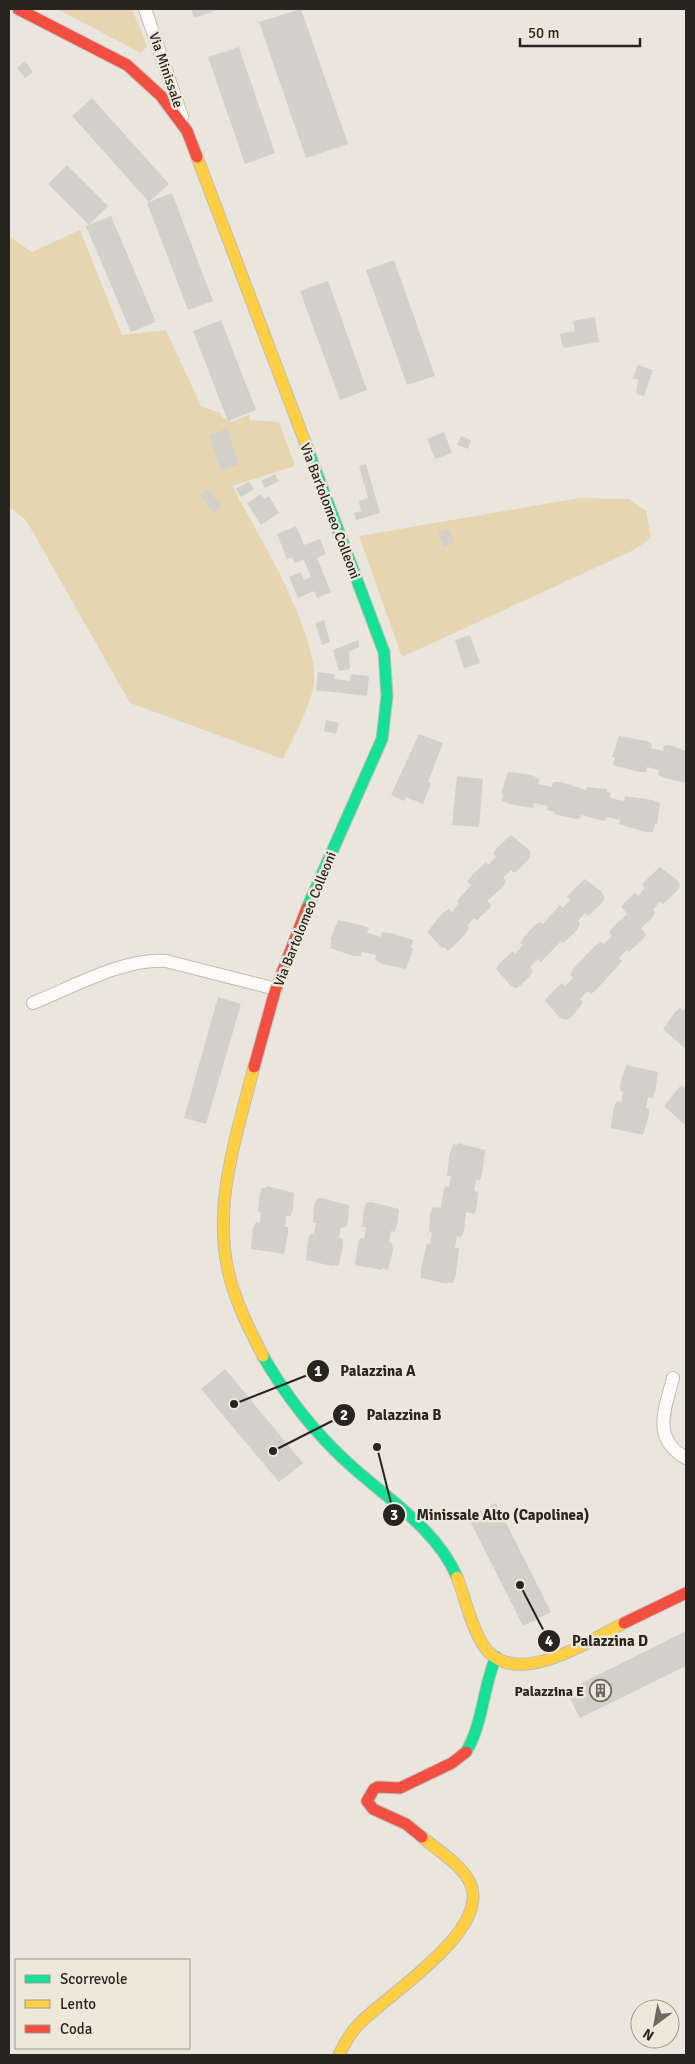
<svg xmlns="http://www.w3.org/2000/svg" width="695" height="2064" font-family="Signika,sans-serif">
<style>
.green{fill:#e6d5b1}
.building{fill:#d3cfc9}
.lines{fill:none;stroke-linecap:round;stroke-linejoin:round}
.street-casing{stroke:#c0bdb6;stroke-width:14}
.fast-casing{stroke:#c0bdb6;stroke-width:13}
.slow-casing{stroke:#c0bdb6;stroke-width:13}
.jam-casing{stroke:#c0bdb6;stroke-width:13}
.street{stroke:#fcfbfa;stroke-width:12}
.fast{stroke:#16e098;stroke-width:11}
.slow{stroke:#ffcf43;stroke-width:11}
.jam{stroke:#f24e42;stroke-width:11}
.labels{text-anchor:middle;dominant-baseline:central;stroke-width:5;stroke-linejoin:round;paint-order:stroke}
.street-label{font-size:14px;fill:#282520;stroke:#eee8da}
.poi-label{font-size:14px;font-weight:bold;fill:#282520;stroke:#eee8da;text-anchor:end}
.leader{fill:none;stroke:#282520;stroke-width:2}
.callout-dot{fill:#282520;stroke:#eee8da;stroke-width:2}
.mark-label{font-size:15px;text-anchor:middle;font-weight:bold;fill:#fff}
.callout-label{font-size:15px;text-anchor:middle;font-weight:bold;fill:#282520;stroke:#eee8da;stroke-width:5;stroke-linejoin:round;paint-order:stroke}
</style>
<rect width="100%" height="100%" fill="#eae6de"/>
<!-- green -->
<g class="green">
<polygon points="57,9 132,9 147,46 141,53"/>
<path d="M80 230 122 335 166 330 201 406 220 413 222 417 232 422 249 415 250 420 279 422 295 466 232 486C256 532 324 639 313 689 307 713 294 736 283 759L130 703 26 520 9 507V236L32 252Z"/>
<polygon points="580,498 629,499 646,511 651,538 634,550 402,657 359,536"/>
</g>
<!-- building -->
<g class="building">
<polygon points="191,9 220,9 194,18"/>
<polygon points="301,9 348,144 306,158 259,22"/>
<polygon points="239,47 275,153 245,164 208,57"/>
<polygon points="25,61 33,72 25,78 17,68"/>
<polygon points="92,98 169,184 149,202 72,116"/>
<polygon points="67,165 108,206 89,225 48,184"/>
<polygon points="172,193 213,301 188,310 147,203"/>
<polygon points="111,216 156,322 131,332 86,226"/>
<polygon points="394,260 435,376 407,385 366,270"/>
<polygon points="328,281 367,390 340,400 300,291"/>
<polygon points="595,317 599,342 563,348 560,334 575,331 573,321"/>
<polygon points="221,320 256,410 228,421 193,331"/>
<polygon points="638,365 653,370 644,396 636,394 638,380 633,378"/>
<polygon points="227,429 239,464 221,470 209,435"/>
<polygon points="444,432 452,453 435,459 427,439"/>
<polygon points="461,436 471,440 468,449 457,445"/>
<polygon points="366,464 380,513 356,520 354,513 361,511 359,501 368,498 359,466"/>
<polygon points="275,474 279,481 265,488 261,481"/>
<polygon points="249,482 254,489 241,497 236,489"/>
<polygon points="208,490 222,506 214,513 200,496"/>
<polygon points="261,494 264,499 269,496 279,513 261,525 247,503"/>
<polygon points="296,526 304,545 320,539 326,554 317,558 331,592 317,598 314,591 298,598 289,577 301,572 304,580 311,577 304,560 295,563 292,558 287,559 277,534"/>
<polygon points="449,529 454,542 444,547 438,533"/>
<polygon points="324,620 330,642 322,645 315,623"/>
<polygon points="470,635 480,663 464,668 455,640"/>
<polygon points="359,640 359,647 349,652 350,669 339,671 333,650"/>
<polygon points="318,672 335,674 334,679 350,681 351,674 369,676 367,696 316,690"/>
<polygon points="326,720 339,723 336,734 324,731"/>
<polygon points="419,734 443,743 428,782 431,783 423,804 406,797 404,801 391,795"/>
<polygon points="619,736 647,741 652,744 651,748 663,751 664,746 669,745 686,751 686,783 662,777 658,775 659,770 647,767 646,772 640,772 613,765 615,757 612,757"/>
<polygon points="508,772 532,775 539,779 538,784 552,787 553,782 561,782 586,790 587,787 607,789 607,792 611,793 610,798 624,801 625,796 652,800 660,803 657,825 655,824 653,832 645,832 619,824 620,820 606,817 605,821 581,815 580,818 576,819 554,814 555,812 547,810 548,806 534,803 533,808 525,807 509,804 502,801 503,793 501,793"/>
<polygon points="457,776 483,779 479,827 452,825"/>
<polygon points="511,835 528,849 531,854 528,860 519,869 514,873 511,870 503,878 506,881 503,887 487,901 491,905 490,908 477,920 474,918 467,926 469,928 465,934 453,947 448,951 444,947 442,948 427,932 443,913 449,909 452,912 459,904 457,901 471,885 467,882 472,875 486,862 488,865 496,857 493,854 497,848"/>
<polygon points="660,867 677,880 680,886 677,891 663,904 660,901 653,910 655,912 652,918 641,928 646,934 643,939 629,952 627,950 619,958 622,961 618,966 596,990 591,994 588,991 580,999 583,1002 579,1008 571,1017 566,1020 560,1018 545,1001 548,996 562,983 565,986 573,978 570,975 573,969 596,945 601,942 604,944 612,936 609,933 612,928 627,914 621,906 635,893 638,896 645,888 642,885 646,880"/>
<polygon points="585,879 602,892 605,898 602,903 588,916 585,913 578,921 580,924 577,930 568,939 563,943 561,941 541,962 538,959 530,967 533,970 530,976 521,985 516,988 511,986 496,969 499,964 513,951 515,954 523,945 520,943 524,937 536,924 540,922 543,924 560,905 563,908 570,900 567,897 571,892"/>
<polygon points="338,920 361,925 369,928 367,933 381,937 382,932 391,933 413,940 411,948 413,949 406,969 382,964 375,960 376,955 362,952 361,956 353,956 330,948 332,941 330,940"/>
<polygon points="218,997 241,1004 206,1124 184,1118"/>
<polygon points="686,1007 686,1048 683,1047 663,1029 675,1012 680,1008 683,1011"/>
<polygon points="626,1065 658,1072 655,1092 652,1098 648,1097 646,1108 649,1109 649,1115 643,1135 611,1128 614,1107 617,1101 621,1102 623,1092 620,1091 620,1084"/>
<polygon points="681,1085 684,1088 686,1085 686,1124 684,1124 664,1106"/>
<polygon points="458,1143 485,1150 482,1175 480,1180 476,1180 474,1191 478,1192 476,1211 474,1214 466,1212 464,1231 461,1237 457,1236 455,1248 459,1248 456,1274 453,1283 447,1282 447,1284 421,1278 421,1268 427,1243 430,1244 432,1233 429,1232 430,1214 433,1207 441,1208 443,1193 445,1186 449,1187 451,1176 447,1176 449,1157 453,1144 457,1145"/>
<polygon points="267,1186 294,1193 293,1210 290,1216 286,1216 285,1227 288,1227 288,1234 284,1254 251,1249 253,1228 256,1222 260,1223 261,1212 258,1211 260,1193 262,1188 266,1188"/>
<polygon points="321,1198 349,1205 348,1222 345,1228 341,1227 339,1238 343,1239 343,1246 339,1265 332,1266 306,1260 308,1240 310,1234 314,1234 316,1223 313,1223 314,1205 317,1199"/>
<polygon points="371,1202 399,1209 397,1226 394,1232 391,1231 389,1242 392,1243 393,1250 388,1270 382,1268 382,1270 355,1265 358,1244 360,1238 364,1239 366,1227 362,1227 364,1209 366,1203"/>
<polygon points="225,1369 303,1463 279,1482 201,1389"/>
<polygon points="496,1503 551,1612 523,1626 468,1517"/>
<polygon points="686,1631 686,1666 580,1718 566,1691"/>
</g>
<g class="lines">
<defs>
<g id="street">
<polyline points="145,9 182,117"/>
<path d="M33 1003C73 987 123 958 166 961L276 989"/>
<path d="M673 1378C665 1409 651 1439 686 1458"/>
</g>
<g id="fast">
<polyline points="305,442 384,652 387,696 382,739 307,908"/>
<path d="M263 1356C286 1396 314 1432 348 1463 385 1497 437 1529 457 1577"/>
<path d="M466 1752C483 1724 483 1687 496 1657"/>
</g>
<g id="slow">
<polyline points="197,157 305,442"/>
<path d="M254 1067C238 1130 214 1199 227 1265 233 1297 248 1327 263 1356"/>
<path d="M457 1577C466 1600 470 1624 483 1645 514 1692 589 1641 624 1623"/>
<path d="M339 2055C344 2044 351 2032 360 2023 386 1996 489 1932 471 1885 463 1865 438 1851 422 1837"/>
</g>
<g id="jam">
<polyline points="18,9 127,65 161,96 187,131 197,157"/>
<polyline points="254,1067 275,991 307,908"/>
<polyline points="624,1623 686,1593"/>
<polyline points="422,1837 406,1824 373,1809 367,1801 374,1789 378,1787 400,1788 452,1763 466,1752"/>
</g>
</defs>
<!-- street casing -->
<use href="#street" class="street-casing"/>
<!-- fast casing -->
<use href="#fast" class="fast-casing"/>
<!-- slow casing -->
<use href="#slow" class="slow-casing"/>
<!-- jam casing -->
<use href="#jam" class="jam-casing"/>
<!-- street -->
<use href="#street" class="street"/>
<!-- fast -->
<use href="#fast" class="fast"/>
<!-- slow -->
<use href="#slow" class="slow"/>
<!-- jam -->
<use href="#jam" class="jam"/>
</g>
<!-- icons -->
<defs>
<symbol id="building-ring" viewBox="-11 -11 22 22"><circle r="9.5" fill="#eee8da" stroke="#6c6962" stroke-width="1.5"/><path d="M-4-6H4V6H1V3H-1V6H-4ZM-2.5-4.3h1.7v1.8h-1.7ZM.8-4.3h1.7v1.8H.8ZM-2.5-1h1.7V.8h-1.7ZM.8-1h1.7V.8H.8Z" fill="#6c6962"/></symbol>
</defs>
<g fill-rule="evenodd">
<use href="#building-ring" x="588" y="1678" width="25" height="25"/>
</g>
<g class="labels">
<!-- street labels -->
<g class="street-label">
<text transform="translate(166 70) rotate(71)">Via Minissale</text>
<text transform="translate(330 511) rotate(69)">Via Bartolomeo Colleoni</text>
<text transform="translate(305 919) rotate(-68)">Via Bartolomeo Colleoni</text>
</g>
<!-- poi labels -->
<g class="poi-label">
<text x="584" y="1691">Palazzina E</text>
</g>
</g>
<!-- callouts -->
<path class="leader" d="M234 1404L318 1371M273 1451L344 1415M377 1447L394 1515M520 1585L549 1641"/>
<g class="callout-dot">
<circle cx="234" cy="1404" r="5"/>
<circle cx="273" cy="1451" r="5"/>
<circle cx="377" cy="1447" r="5"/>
<circle cx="520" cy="1585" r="5"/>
<circle cx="318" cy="1371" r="12"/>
<circle cx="344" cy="1415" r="12"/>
<circle cx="394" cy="1515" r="12"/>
<circle cx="549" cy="1641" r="12"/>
</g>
<g class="mark-label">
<text x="318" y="1376">1</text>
<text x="344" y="1420">2</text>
<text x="394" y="1520">3</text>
<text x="549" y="1646">4</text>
</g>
<g class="callout-label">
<text x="378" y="1376">Palazzina A</text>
<text x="404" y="1420">Palazzina B</text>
<text x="503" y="1520">Minissale Alto (Capolinea)</text>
<text x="610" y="1646">Palazzina D</text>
</g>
<!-- border -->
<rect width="695" height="2064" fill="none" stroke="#282520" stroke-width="20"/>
<!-- legend -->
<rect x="15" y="1959" width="175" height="90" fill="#eee8da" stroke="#9f9a90"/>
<rect x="25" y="1975" width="25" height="8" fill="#16e098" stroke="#9f9a90"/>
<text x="60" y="1984" font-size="15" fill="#282520">Scorrevole</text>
<rect x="25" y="2000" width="25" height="8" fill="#ffcf43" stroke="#9f9a90"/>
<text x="60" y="2009" font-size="15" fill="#282520">Lento</text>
<rect x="25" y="2025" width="25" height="8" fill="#f24e42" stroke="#9f9a90"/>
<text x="60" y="2034" font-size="15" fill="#282520">Coda</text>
<!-- north arrow -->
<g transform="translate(655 2024) rotate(212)"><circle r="24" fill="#eee8da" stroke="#9f9a90"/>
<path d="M0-4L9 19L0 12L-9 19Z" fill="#6c6962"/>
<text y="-8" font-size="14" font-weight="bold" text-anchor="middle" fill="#282520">N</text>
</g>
<!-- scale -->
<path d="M520 38v8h120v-8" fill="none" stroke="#282520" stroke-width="2.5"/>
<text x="528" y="38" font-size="15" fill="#282520" stroke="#eee8da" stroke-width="4" paint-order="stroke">50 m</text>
</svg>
